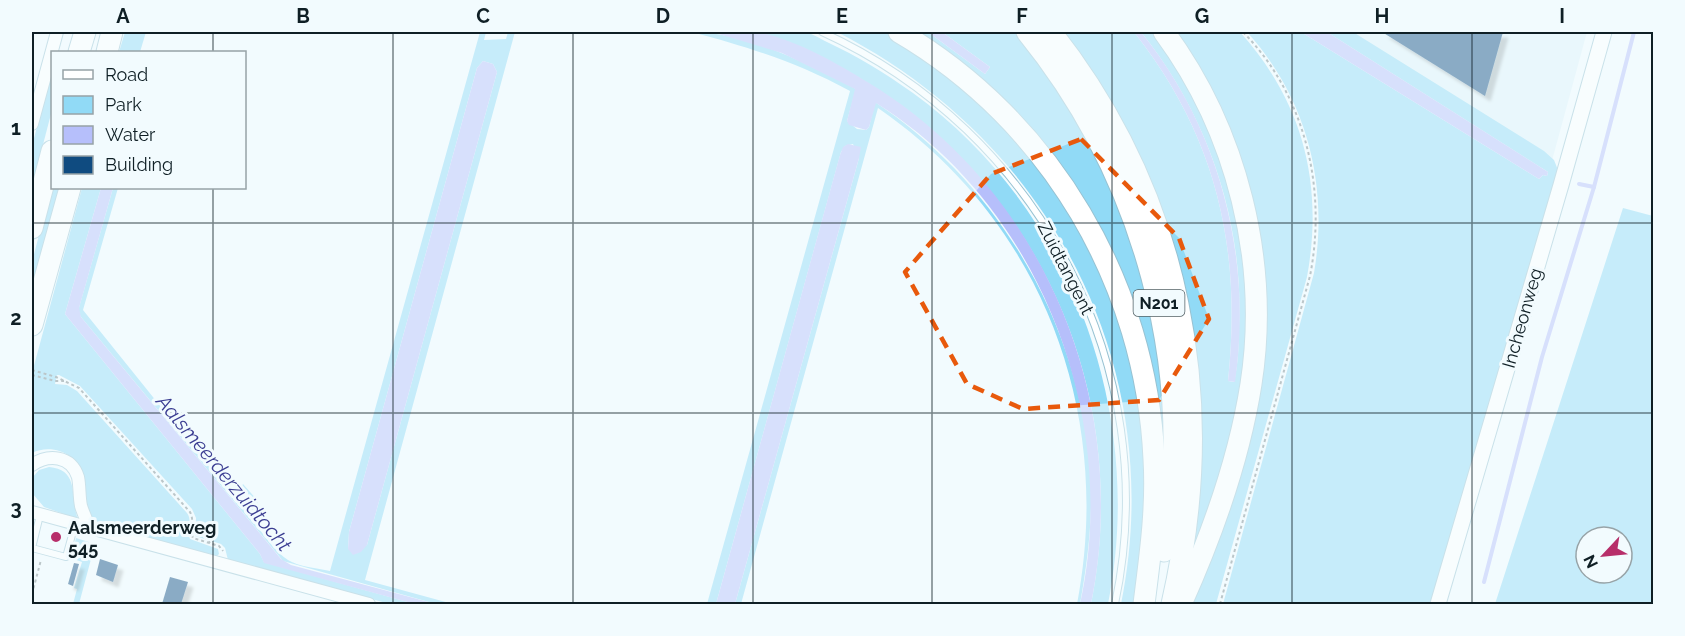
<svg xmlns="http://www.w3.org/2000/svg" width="1685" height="636" font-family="Raleway,sans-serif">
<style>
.built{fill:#def2fa}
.green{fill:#91daf6;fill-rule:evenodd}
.water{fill:#b6bffb}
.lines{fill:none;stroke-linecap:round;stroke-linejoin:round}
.stream{stroke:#b6bffb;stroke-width:4}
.building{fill:#0f4b80;filter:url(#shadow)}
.service-casing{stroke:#98c2d2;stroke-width:8}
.minor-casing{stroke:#98c2d2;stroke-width:14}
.tertiary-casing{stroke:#98c2d2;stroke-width:17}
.trunk-casing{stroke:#98c2d2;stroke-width:23}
.path{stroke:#79868b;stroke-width:2;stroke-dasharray:3 3;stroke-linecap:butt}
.service{stroke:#fff;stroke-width:6}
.minor{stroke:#fff;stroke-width:12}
.tertiary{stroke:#fff;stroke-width:15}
.trunk{stroke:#fff;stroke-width:21}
.marked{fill:none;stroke:#e8590c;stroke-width:4.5;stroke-dasharray:12 8;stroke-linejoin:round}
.grid{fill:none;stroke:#0f1f25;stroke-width:1.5;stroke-opacity:0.55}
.poi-dot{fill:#b72e6a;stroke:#f2fbfe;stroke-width:2}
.labels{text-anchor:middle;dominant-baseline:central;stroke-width:6;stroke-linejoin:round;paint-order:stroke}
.shield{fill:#f2fbfe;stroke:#536166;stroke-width:1.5}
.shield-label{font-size:16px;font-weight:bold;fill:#0f1f25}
.street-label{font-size:18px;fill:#0f1f25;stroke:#f2fbfe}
.poi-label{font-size:18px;font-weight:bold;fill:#0f1f25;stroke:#f2fbfe;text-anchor:start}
.water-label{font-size:20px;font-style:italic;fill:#3b3d92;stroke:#f2fbfe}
.neatline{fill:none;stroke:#0f1f25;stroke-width:2}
.grid-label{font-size:20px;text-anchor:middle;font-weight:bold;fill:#0f1f25}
</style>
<defs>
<filter id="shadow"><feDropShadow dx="5.5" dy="5.5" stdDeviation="1.5" flood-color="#0004"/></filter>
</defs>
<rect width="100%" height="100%" fill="#f2fbfe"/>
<!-- built -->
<polygon class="built" points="1327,32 1587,32 1550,168 1541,168"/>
<!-- green -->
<g class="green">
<polygon points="125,32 146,32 140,52 119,52"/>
<path d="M480 32H486L484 40 506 39 508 32H515L365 580 453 604H436L283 561 81 317 78 311 113 188H118L83 310 235 499 243 484 258 501 252 519C262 532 274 551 288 560 299 567 317 568 330 571ZM483 61 493 64 497 72 367 545 348 549 349 532 477 68Z"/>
<path d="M692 32C745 32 809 64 856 89L847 121 857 129 866 130 869 127 875 102C1003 187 1085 333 1091 486 1092 526 1087 565 1080 604H1077C1114 411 1042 221 878 108L741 604H735L859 158 853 144 845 146 841 152 716 604H707L850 91C796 62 751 48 692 32Z"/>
<path d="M756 32C771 32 787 30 801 32 810 32 819 38 827 42 857 56 885 73 913 93 1072 208 1146 413 1108 604H1091C1141 355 999 108 756 32Z"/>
<path d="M837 32H891L929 55 1029 146 1115 291 1150 452 1137 604H1121C1169 366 1050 141 837 32Z"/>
<polygon points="906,32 928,32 985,74 990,67 942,32 1018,32 1072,106 1129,225 1162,361 1166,477 1155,419 1069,187"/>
<path d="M1059 32H1134C1217 137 1242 249 1228 381L1234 382C1238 365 1239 345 1239 327 1244 221 1207 114 1141 32H1159L1204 105 1246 238 1248 381 1198 556 1189 554 1199 423Z"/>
<path d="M1169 32H1240C1303 102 1324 184 1307 277L1216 604H1189L1238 457 1255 247Z"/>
<path d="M1247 32H1301L1539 179 1543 175 1547 176 1548 172 1327 32H1353L1544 151 1554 160 1558 170 1431 604H1223L1314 273C1329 185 1307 98 1247 32Z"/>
<polygon points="52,69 52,110 32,187 32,146"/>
<polygon points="52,185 52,188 62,188 32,299 32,262"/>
<path d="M82 188H101L65 314 260 554 264 562 415 604H390L228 560 225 548 221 544 195 536 196 518 192 509 80 386 59 375H57L55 384 67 385 77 391 187 513C193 521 186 530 190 539L218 549 219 554 217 556 100 524C81 509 89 497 84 477 79 454 52 443 32 453V373Z"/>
<path d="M1623 208 1653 216V604H1495ZM1586 537H1622V573H1586Z"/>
<path d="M49 467C81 470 69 498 78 519L44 507 32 493V478L39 470Z"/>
<polygon points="76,538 95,544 79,604 73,604 77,589 74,588 82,562 71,558"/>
</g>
<!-- water -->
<g class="water">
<path d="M712 32C726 31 743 29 757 32 797 40 834 62 869 83 1045 190 1132 404 1091 604H1080C1121 418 1040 205 876 103L869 127 866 130 849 125 847 121 855 89 782 53Z"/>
<polygon points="928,32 942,32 990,67 985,74"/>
<path d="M1134 32H1141C1220 129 1253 258 1235 382L1228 381C1242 249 1217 137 1134 32Z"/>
<polygon points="1301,32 1327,32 1548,172 1547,176 1543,175 1539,179"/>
<polygon points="483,61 493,64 497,72 367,545 361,552 353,555 348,549 349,532 477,68"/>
<polygon points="848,144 861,147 859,158 735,604 716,604 840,155 843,147"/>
<polygon points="101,188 113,188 79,308 81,317 281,559 291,565 436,604 415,604 264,563 260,554 65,314"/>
</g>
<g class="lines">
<!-- stream -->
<g class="stream">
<polyline points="1579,184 1594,187"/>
<polyline points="1484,582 1542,357 1594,187 1634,32"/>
</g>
</g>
<!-- building -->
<g class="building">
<polygon points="1382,32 1503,32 1485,96"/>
<polygon points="100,559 118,565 113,582 96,575"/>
<polygon points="74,563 79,564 73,586 68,584"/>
<polygon points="170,577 188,582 181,604 162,604"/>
</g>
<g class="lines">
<defs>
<g id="service">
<path d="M822 32C1039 131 1165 368 1115 604"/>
<polyline points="40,515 32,548 62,556 66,557 75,524"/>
</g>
<g id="minor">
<polyline points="32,124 57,32"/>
<path d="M32 465C48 454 71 455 78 477 80 487 79 496 81 506 83 513 87 520 89 528"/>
<polyline points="32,512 369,604"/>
</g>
<polyline id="tertiary" points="1438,604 1561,185 1604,32"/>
<g id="trunk">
<path d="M899 32C1051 121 1146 284 1154 459 1157 508 1150 556 1144 604"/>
<path d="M1027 32C1143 175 1198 368 1164 551"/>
<path d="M1051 32C1181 197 1219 401 1172 604"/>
<path d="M1164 32C1237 131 1270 262 1251 384 1239 460 1212 535 1181 604"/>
<polyline points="79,52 85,32"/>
<polyline points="107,52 112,32"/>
<polyline points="32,228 52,151"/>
<polyline points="32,325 70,188"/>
</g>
</defs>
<!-- service casing -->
<use href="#service" class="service-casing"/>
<!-- minor casing -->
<use href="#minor" class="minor-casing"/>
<!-- tertiary casing -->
<use href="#tertiary" class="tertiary-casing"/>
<!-- trunk casing -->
<use href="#trunk" class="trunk-casing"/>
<!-- path -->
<g class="path">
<path d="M32 370 56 377 79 388 190 512C195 521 189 529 193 538L219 546 223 551"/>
<polyline points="32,375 55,381 64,381"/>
<polyline points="193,523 210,543"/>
<polyline points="32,594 41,560"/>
<path d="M1220 604 1310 276C1327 189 1306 96 1243 32"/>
</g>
<!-- service -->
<use href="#service" class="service"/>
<!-- minor -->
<use href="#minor" class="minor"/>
<!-- tertiary -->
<use href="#tertiary" class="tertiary"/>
<!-- trunk -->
<use href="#trunk" class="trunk"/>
</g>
<!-- marked area -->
<path d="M0 0H1685V636H0ZM1081 139 1179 238 1209 319 1159 400 1023 409 967 384 905 272 991 174Z" fill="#f2fbfe" fill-opacity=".55" fill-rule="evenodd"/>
<path class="marked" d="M1081 139 1179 238 1209 319 1159 400 1023 409 967 384 905 272 991 174Z"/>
<!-- grid -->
<path class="grid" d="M213 32V52M393 32V604M573 32V604M753 32V604M932 32V604M1112 32V604M1292 32V604M1472 32V604M213 188V604M32 223H1654M32 413H1654"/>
<!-- markers -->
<circle class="poi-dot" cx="56" cy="537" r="6"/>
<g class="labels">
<!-- shield labels -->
<rect class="shield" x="1133.5" y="290" width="51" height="26" rx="4.5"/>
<g class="shield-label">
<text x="1159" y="303">N201</text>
</g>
<!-- street labels -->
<g class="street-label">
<text transform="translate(1066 268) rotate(63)">Zuidtangent</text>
<text transform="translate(1522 318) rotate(-74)">Incheonweg</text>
</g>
<!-- poi labels -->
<g class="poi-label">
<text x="68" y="527">Aalsmeerderweg<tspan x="68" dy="21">545</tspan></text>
</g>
<!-- water labels -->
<g class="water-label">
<text transform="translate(224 473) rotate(50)">Aalsmeerderzuidtocht</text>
</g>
</g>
<!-- border -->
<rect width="1685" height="636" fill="none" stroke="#f2fbfe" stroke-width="66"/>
<!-- legend -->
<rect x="51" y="51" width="195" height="138" fill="#f2fbfe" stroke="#97a3a7" stroke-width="1.5"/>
<rect x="63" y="70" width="30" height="9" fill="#ffffff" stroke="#97a3a7" stroke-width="1.5"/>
<text x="105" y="81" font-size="18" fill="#0f1f25">Road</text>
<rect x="63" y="96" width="30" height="18" fill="#91daf6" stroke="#97a3a7" stroke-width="1.5"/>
<text x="105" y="111" font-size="18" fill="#0f1f25">Park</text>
<rect x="63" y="126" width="30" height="18" fill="#b6bffb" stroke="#97a3a7" stroke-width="1.5"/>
<text x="105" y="141" font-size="18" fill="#0f1f25">Water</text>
<rect x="63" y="156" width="30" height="18" fill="#0f4b80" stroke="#97a3a7" stroke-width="1.5"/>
<text x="105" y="171" font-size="18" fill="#0f1f25">Building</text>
<!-- north arrow -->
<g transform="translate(1604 555) rotate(244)"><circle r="28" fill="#f2fbfe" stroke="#97a3a7" stroke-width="1.5"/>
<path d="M0-4.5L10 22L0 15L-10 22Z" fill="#b72e6a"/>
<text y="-9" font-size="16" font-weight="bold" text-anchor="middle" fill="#0f1f25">N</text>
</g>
<rect x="33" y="33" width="1619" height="570" class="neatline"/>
<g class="grid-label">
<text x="123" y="23">A</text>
<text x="303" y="23">B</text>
<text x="483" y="23">C</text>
<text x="663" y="23">D</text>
<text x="842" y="23">E</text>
<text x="1022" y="23">F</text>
<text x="1202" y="23">G</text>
<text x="1382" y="23">H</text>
<text x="1562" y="23">I</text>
<text x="16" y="135">1</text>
<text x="16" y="325">2</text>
<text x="16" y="515">3</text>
</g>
</svg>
